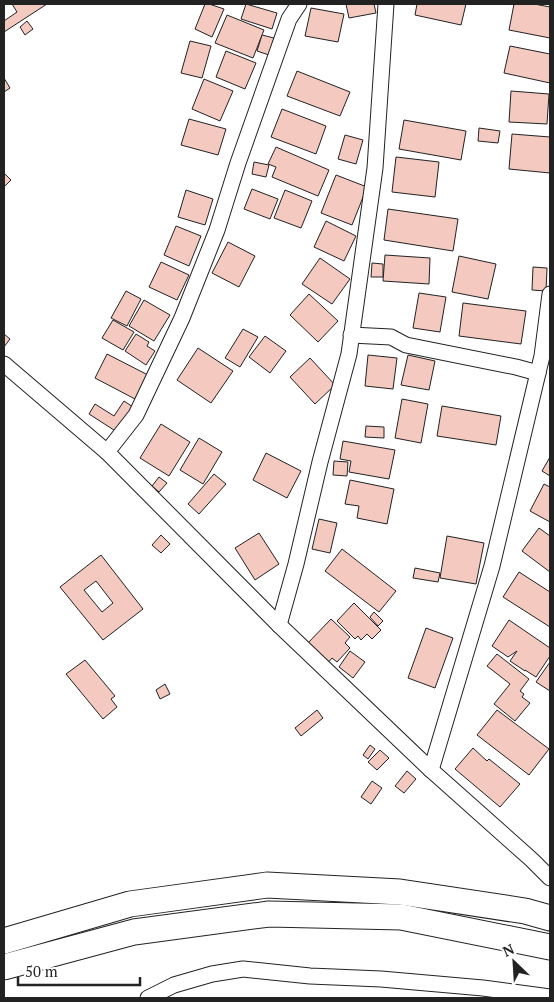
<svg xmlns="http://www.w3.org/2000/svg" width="554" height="1002" font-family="'PT Serif',serif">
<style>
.building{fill:#f3c9c0;stroke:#222;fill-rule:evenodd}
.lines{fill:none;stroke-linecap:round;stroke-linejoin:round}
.minor-casing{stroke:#222;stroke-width:17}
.trunk-casing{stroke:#222;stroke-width:27}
.minor{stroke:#fff;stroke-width:15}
.trunk{stroke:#fff;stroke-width:25}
</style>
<rect width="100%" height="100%" fill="#fff"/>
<!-- building -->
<g class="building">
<polygon points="12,4 47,4 4,32 4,21 17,12"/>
<polygon points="205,4 209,4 224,9 212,37 195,29"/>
<polygon points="246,4 277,13 272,29 241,19"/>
<polygon points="346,4 374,4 376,13 349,18"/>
<polygon points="417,4 466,4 461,25 415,15"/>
<polygon points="514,4 534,4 550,7 550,38 509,30"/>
<polygon points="311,8 344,14 338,42 305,36"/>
<polygon points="227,15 264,30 253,58 215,43"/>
<polygon points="27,21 33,29 25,35 20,27"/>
<polygon points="262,35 274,38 269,55 257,51"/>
<polygon points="190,41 211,46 202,78 181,73"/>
<polygon points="510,46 550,54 550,83 504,73"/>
<polygon points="226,51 256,63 245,89 216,77"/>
<polygon points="297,71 350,92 340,116 287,96"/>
<polygon points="4,78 10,88 4,92"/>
<polygon points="204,79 233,91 220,121 192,109"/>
<polygon points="511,91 549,94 547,124 509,122"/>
<polygon points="282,109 326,126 316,154 271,137"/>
<polygon points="189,119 226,129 218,155 181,145"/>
<polygon points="404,120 466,131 461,160 399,149"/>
<polygon points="479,128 500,131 498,143 478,141"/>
<polygon points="512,134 550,137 550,173 509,169"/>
<polygon points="345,135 363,140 356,164 338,159"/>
<polygon points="276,147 329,170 318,196 272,177 276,167 268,164"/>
<polygon points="396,157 439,162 435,197 392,192"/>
<polygon points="254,162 269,165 266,177 252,174"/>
<polygon points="4,173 11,180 4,187"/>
<polygon points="336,175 367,187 352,225 321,213"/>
<polygon points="252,189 278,199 270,219 244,209"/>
<polygon points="186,190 213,199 205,225 178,217"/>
<polygon points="285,190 312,201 301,228 274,218"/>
<polygon points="388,209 458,219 453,251 384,240"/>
<polygon points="326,221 356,236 344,261 314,247"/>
<polygon points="176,226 201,236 189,266 164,255"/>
<polygon points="228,242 255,256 239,287 212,273"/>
<polygon points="385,255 430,258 429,284 383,281"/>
<polygon points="459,256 496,264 488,299 452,292"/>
<polygon points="320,258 350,279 332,304 302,284"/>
<polygon points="161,262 189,275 177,300 149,287"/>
<polygon points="372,263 383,264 383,277 371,277"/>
<polygon points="533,267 547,268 546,291 532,290"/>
<polygon points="126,291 141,299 127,326 111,318"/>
<polygon points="419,293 446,297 440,332 413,328"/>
<polygon points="309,294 338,321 318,342 290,315"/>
<polygon points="144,300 170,315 154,341 129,326"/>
<polygon points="463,303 526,311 521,344 459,336"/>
<polygon points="113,320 134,332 123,350 102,338"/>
<polygon points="243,329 258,337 240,367 225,358"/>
<polygon points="4,334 10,339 4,347"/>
<polygon points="136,334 149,342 147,346 155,351 146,365 125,351"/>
<polygon points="265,336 286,351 270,373 249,357"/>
<polygon points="198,348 233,371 211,403 177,380"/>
<polygon points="107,354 148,375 135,399 95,378"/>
<polygon points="368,355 397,358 393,389 365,386"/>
<polygon points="408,355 435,361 429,390 401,385"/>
<polygon points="310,358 335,385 315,404 290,377"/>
<polygon points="402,399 428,404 421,443 395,438"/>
<polygon points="124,401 133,407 117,432 89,414 95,404 114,416"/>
<polygon points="442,406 501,416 496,445 437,436"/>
<polygon points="161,424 190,442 169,476 140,458"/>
<polygon points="366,426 384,427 384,438 365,437"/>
<polygon points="199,438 222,452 203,484 180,470"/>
<polygon points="343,441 395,450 389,479 349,472 351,461 340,459"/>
<polygon points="266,453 301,471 287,498 253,480"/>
<polygon points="550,457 550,476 542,471"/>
<polygon points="334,461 348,462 347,476 333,475"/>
<polygon points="214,474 226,484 199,514 188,504"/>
<polygon points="159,477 167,483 159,492 152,486"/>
<polygon points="350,480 394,489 387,524 357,518 359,506 345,504"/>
<polygon points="544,484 550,487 550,522 530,511"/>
<polygon points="319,519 337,523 330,553 312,549"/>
<polygon points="539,528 550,536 550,572 522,551"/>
<polygon points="259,533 279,564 255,580 235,548"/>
<polygon points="161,535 170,544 161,553 152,545"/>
<polygon points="447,536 484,543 476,584 440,578"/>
<polygon points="342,549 396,591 379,612 325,571"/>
<path d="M101 555 143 609 103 640 60 587ZM96 581 113 603 102 612 84 590Z"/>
<polygon points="415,568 440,573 438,582 413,578"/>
<polygon points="519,572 550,592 550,627 503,597"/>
<polygon points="354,603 381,630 372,639 367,634 361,640 358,636 355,639 337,621"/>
<polygon points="374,612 383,621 378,626 370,617"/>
<polygon points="331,619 350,637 345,643 350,648 337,662 332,658 327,664 306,645"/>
<polygon points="509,620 550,648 550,656 536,677 525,670 525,671 510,661 517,651 508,657 492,646"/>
<polygon points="426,628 453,638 435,688 408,678"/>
<polygon points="350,651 365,662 353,678 339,667"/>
<polygon points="497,654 529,679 520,691 524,694 522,697 530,703 515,721 494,704 510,684 487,666"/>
<polygon points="85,660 115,696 111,699 117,707 103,719 66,674"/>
<polygon points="550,662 550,691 536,682"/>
<polygon points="165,684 170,694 160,699 156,690"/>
<polygon points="317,710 323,718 301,736 295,728"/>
<polygon points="497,710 549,749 529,775 477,735"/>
<polygon points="370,745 375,749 368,759 363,755"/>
<polygon points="473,748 487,761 489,759 520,784 500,807 455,769"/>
<polygon points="380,750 389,758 377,770 368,762"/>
<polygon points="407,771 416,779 404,793 395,786"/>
<polygon points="372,781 382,788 371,804 361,797"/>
</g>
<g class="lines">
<defs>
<g id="minor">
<polyline points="351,335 391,337 406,345 516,367 538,373"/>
<polyline points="4,364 107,452 279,625 431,770 532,860 550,878"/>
<polyline points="107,452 136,415 182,318 217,230 238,163 289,19 299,4"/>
<polyline points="279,625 296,564 320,462 349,354 375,168 386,4"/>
<polyline points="431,770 492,566 542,356 550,294"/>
<polyline points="148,998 174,985 212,974 243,969 310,976 381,979 483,988 550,997"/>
</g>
<g id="trunk">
<polyline points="4,941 130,904 267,885 400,892 525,911 550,918"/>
<polyline points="4,967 134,932 269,914 401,917 550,947"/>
</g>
</defs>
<!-- minor casing -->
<use href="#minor" class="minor-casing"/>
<!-- trunk casing -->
<use href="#trunk" class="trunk-casing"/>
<!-- minor -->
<use href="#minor" class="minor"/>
<!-- trunk -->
<use href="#trunk" class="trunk"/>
</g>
<!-- border -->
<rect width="554" height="1002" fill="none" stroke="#222222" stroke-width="10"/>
<!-- north arrow -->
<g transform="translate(514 962) rotate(335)" stroke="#ffffff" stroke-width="4" paint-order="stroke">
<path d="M0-4L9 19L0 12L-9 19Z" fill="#222222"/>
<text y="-8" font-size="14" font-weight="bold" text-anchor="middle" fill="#222222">N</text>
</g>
<!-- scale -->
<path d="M18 977v8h122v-8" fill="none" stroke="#222222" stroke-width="2.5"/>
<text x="25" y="977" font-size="15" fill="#222222" stroke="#ffffff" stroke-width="4" paint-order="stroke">50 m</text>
</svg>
